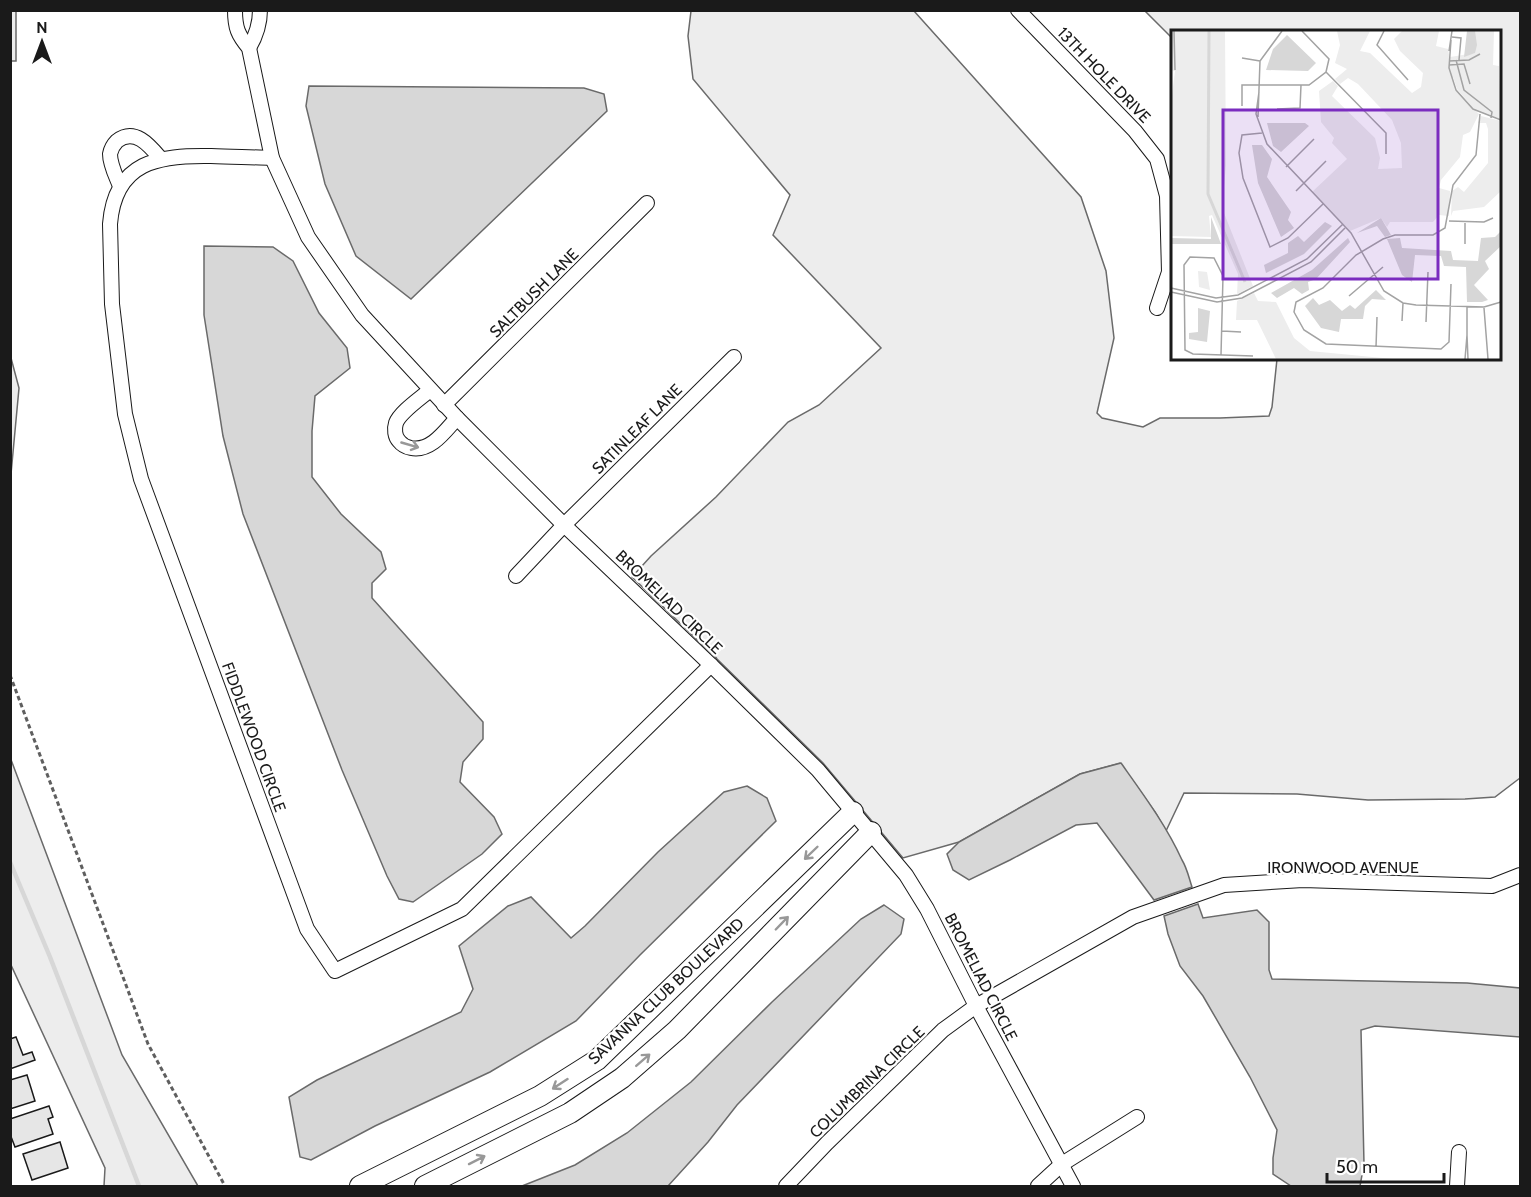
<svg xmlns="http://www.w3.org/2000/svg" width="1531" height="1197" font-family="Cabin,sans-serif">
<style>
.built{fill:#ededed;stroke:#6a6a6a;stroke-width:1.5}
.water{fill:#d7d7d7;stroke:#6a6a6a;stroke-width:1.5}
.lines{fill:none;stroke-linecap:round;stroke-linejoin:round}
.stream{stroke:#d7d7d7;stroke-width:4.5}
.building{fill:#e6e6e6;stroke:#1a1a1a;stroke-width:1.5}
.street-casing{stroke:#1a1a1a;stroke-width:16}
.secondary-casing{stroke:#1a1a1a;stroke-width:22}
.path{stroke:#5f5f5f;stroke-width:3;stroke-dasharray:4.5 3;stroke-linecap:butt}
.street{stroke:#fff;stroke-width:14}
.secondary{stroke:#fff;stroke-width:20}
.oneway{stroke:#989898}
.labels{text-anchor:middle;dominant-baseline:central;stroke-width:4.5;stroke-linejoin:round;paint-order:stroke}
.street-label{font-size:16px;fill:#1a1a1a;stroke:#fff}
.inset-river{fill:none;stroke:#d7d7d7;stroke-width:3}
.inset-road{fill:none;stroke:#a3a3a3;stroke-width:1.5}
.view{fill:#7b2cbf;fill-opacity:0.15;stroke:#7b2cbf;stroke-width:3}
.inset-edge{fill:none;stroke:#1a1a1a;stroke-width:3}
</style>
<rect width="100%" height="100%" fill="#fff"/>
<!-- built -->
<g class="built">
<polygon points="10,11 16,11 16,61 11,61"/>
<polygon points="691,11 914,11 1081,197 1106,271 1114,338 1097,413 1102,418 1143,427 1160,418 1220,418 1269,416 1272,407 1277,359 1500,358 1500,32 1172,32 1172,38 1145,11 1520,11 1520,778 1495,797 1465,799 1368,800 1297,794 1184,793 1166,831 1155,812 1120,763 1080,774 959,842 903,858 823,763 717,659 712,652 711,653 632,577 651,556 716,497 788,422 819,405 881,348 773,235 790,195 693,79 688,36"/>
<polygon points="11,358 19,388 11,474 10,358"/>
<polygon points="10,757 122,1055 198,1186 104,1186 105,1168 11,965"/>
</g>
<!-- water -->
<g class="water">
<polygon points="309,86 584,88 604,94 607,111 411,299 356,256 325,184 306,106"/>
<polygon points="204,246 273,247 293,261 319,313 347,348 350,368 315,396 312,431 312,477 341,514 381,552 386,569 372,583 372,598 483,722 483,739 463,762 460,782 494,817 502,834 482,854 413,902 399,899 387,876 342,770 243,514 223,436 204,315"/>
<path d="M1121 763C1143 794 1166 825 1182 860 1187 868 1189 878 1192 887L1154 900 1097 823 1076 825 1010 860 969 880 953 870 947 854 959 842 1080 774Z"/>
<polygon points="747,786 767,798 776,821 640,955 576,1021 490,1072 375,1126 311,1160 300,1157 289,1097 317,1080 461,1012 473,989 459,946 508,906 531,897 571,938 585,926 658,852 724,792"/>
<polygon points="1198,904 1203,918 1257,910 1269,922 1269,970 1272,979 1467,983 1520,988 1520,1037 1375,1026 1361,1030 1364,1164 1360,1186 1291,1186 1273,1174 1273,1158 1277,1130 1250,1077 1203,996 1180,966 1168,934 1164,916"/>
<polygon points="884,905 904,919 901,934 737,1105 708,1142 668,1186 522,1186 575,1165 627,1133 691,1082 772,1002 861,919"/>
</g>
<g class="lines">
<!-- stream -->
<polyline class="stream" points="10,862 50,957 139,1186"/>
</g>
<!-- building -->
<g class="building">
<polygon points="16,1037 23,1055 32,1052 35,1060 10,1069 10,1039"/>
<polygon points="27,1075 35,1101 10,1109 10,1080"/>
<polygon points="49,1106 53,1117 48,1119 53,1134 15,1147 10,1134 10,1119"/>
<polygon points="60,1142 68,1168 32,1180 23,1154"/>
</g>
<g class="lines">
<defs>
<g id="street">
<path d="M235 10C235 28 238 35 249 48L272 158 308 237 362 315 457 418 564 525 711 665 818 770 906 875 927 909 976 1006 1073 1186"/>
<polyline points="1018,10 1135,131 1157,159 1167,196 1169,272 1157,308"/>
<path d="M249 48C256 36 260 25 260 10"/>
<path d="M272 158C252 157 232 157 211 156 159 155 115 161 110 224L112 304 125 414 141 479 307 929 335 971 462 909 711 665"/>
<path d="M120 186C116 176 110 165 110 154 111 149 113 145 117 141 135 127 150 146 161 159"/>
<path d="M430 390C421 398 400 412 396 423 394 429 395 437 399 441 402 445 406 447 411 448 431 452 445 431 457 418"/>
<polyline points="444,405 647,203"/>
<polyline points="516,576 564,525 734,357"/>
<polyline points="786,1186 827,1143 943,1030 976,1006 1133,917 1224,885 1303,880 1492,886 1520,875"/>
<polyline points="1038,1186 1062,1164 1137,1117"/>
<polyline points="1457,1186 1459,1152"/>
</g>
<g id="secondary">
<polyline points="360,1186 540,1096 597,1060 853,812"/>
<polyline points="425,1186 570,1113 622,1078 677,1030 871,832"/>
</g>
</defs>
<!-- street casing -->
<use href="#street" class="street-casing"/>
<!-- secondary casing -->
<use href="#secondary" class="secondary-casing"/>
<!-- path -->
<polyline class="path" points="10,675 148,1044 225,1186"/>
<!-- street -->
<use href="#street" class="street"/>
<!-- secondary -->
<use href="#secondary" class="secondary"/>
</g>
<!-- one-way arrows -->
<defs><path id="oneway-shaft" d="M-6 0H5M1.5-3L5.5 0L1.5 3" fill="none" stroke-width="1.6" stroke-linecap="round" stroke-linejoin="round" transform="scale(1.5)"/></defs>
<g class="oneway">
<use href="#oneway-shaft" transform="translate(410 445) rotate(16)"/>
<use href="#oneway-shaft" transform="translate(811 853) rotate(136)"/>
<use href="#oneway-shaft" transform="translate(782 923) rotate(-46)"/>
<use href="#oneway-shaft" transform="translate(643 1060) rotate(-41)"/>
<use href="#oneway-shaft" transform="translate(560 1084) rotate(147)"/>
<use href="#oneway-shaft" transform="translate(477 1160) rotate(-27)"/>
</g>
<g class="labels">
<!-- street labels -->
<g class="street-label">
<text transform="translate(1104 75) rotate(46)">13TH HOLE DRIVE</text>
<text transform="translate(534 293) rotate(-45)">SALTBUSH LANE</text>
<text transform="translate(637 429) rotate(-45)">SATINLEAF LANE</text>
<text transform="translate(669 602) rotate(44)">BROMELIAD CIRCLE</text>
<text transform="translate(254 737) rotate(70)">FIDDLEWOOD CIRCLE</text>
<text x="1343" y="867">IRONWOOD AVENUE</text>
<text transform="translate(981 977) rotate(63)">BROMELIAD CIRCLE</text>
<text transform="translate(666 991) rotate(-43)">SAVANNA CLUB BOULEVARD</text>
<text transform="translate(867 1082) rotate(-44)">COLUMBRINA CIRCLE</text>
</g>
</g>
<!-- overview -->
<g transform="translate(1171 30)">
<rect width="330" height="330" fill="#fff"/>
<path d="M0 1H54L55 135 51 178 82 256 66 264 67 244 41 185 38 186 40 207 0 206V73L4 41 0 40ZM166 1H199L189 21 199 23 241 63 250 57 252 43 229 21 223 9 231 1H268L265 16 277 19 284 60 308 84 299 102 292 105 289 127 270 150 268 158 279 161 278 186 268 185 262 192H219L216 197 210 188 179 201 141 162 176 129 161 113 163 108 150 92 148 61 162 51 167 56 161 66 204 108 209 128 207 139 231 138 230 113 221 90 187 54 177 48 169 54 164 49 176 39 164 33 169 15ZM304 1H323L322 35 328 36 330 89 302 78 286 59 279 38V27L304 23ZM310 86 330 91V161L313 177 282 181 280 186 281 161 287 157 293 162 317 133V99L315 93H307ZM27 241 36 242 39 260 28 257ZM83 263 87 271 105 272 123 308 139 321 222 329H105L86 290H65L66 271Z" fill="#ededed"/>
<path d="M296 1H304L306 15 304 23 293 27ZM116 5 145 33 137 41 95 40 102 19ZM96 93H134L138 96 110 122 102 116ZM81 115H91L101 129 96 147 120 182 117 190 123 198 110 207 87 153ZM40 187 50 214H0V208L40 209ZM210 188 220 205 214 207 206 196 186 203ZM154 192 161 196 133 224 95 243 93 235 117 223V213L127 206 133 212ZM330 201V216L314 231 318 239 303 255 317 270 311 272H296L295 237 273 236 270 226 244 225 241 252 231 245 216 209 229 208 231 218 280 221 282 230 307 231 310 208 324 207ZM177 208 179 212 145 249 137 252 138 260 131 264 123 258 106 268 100 263 141 240ZM205 260 215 270 201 269 194 276 192 289H170L168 302 150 298 134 276 142 268 148 275 159 270 171 281 179 275 184 279ZM27 278 39 281 36 312 18 309V303L27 302Z" fill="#d7d7d7"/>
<path class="inset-river" d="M38 1 37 164 74 252"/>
<path class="inset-road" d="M3 1 4 40M213 1 206 15 237 50M281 7 290 8 288 30M280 10 278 38 285 60 302 79 330 90M278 21 281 1M71 28 89 31M285 30 293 60 321 82 320 88M278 31 298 30 309 24M278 35 293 34 299 54M155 42 215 103V124M88 62 85 84 96 114 180 203 213 261 232 273 245 275 313 277 330 272M71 76V55H138L155 42 158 29 131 1M106 79 129 78 130 55M87 87 89 31 111 1M91 103 71 105 68 123 72 148 99 217 117 208 152 174M115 137 143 109M125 161 155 131M278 191 313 192 322 188M294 193V214M280 254 278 312 270 319 155 314 133 300 123 282 125 272 152 258 185 225 212 209 224 205H262L274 198 282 155 305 125 309 84M0 258 45 268 67 265 136 229 172 194M0 262 46 272 71 268 140 232 174 198M178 266 212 237M313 278 317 329M231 291 232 273M255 292 257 242M51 301 70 302M296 305V277M205 317 206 287M50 325 52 246 43 228 19 227 13 235 14 320 22 324 82 326M294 329 296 305 297 329"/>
<path class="view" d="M52 80H267V249H52Z"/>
<rect width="330" height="330" class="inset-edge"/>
</g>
<!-- border -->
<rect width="1531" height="1197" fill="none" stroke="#1a1a1a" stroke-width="24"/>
<!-- north arrow -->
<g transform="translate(42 42)" stroke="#ffffff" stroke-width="4.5" paint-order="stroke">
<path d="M0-4.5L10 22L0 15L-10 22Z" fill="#1a1a1a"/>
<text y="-9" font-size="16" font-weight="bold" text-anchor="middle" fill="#1a1a1a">N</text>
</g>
<!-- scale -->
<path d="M1327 1173v9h117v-9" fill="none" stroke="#1a1a1a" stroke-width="3"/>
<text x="1336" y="1173" font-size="18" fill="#1a1a1a" stroke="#ffffff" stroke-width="4.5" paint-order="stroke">50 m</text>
</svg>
